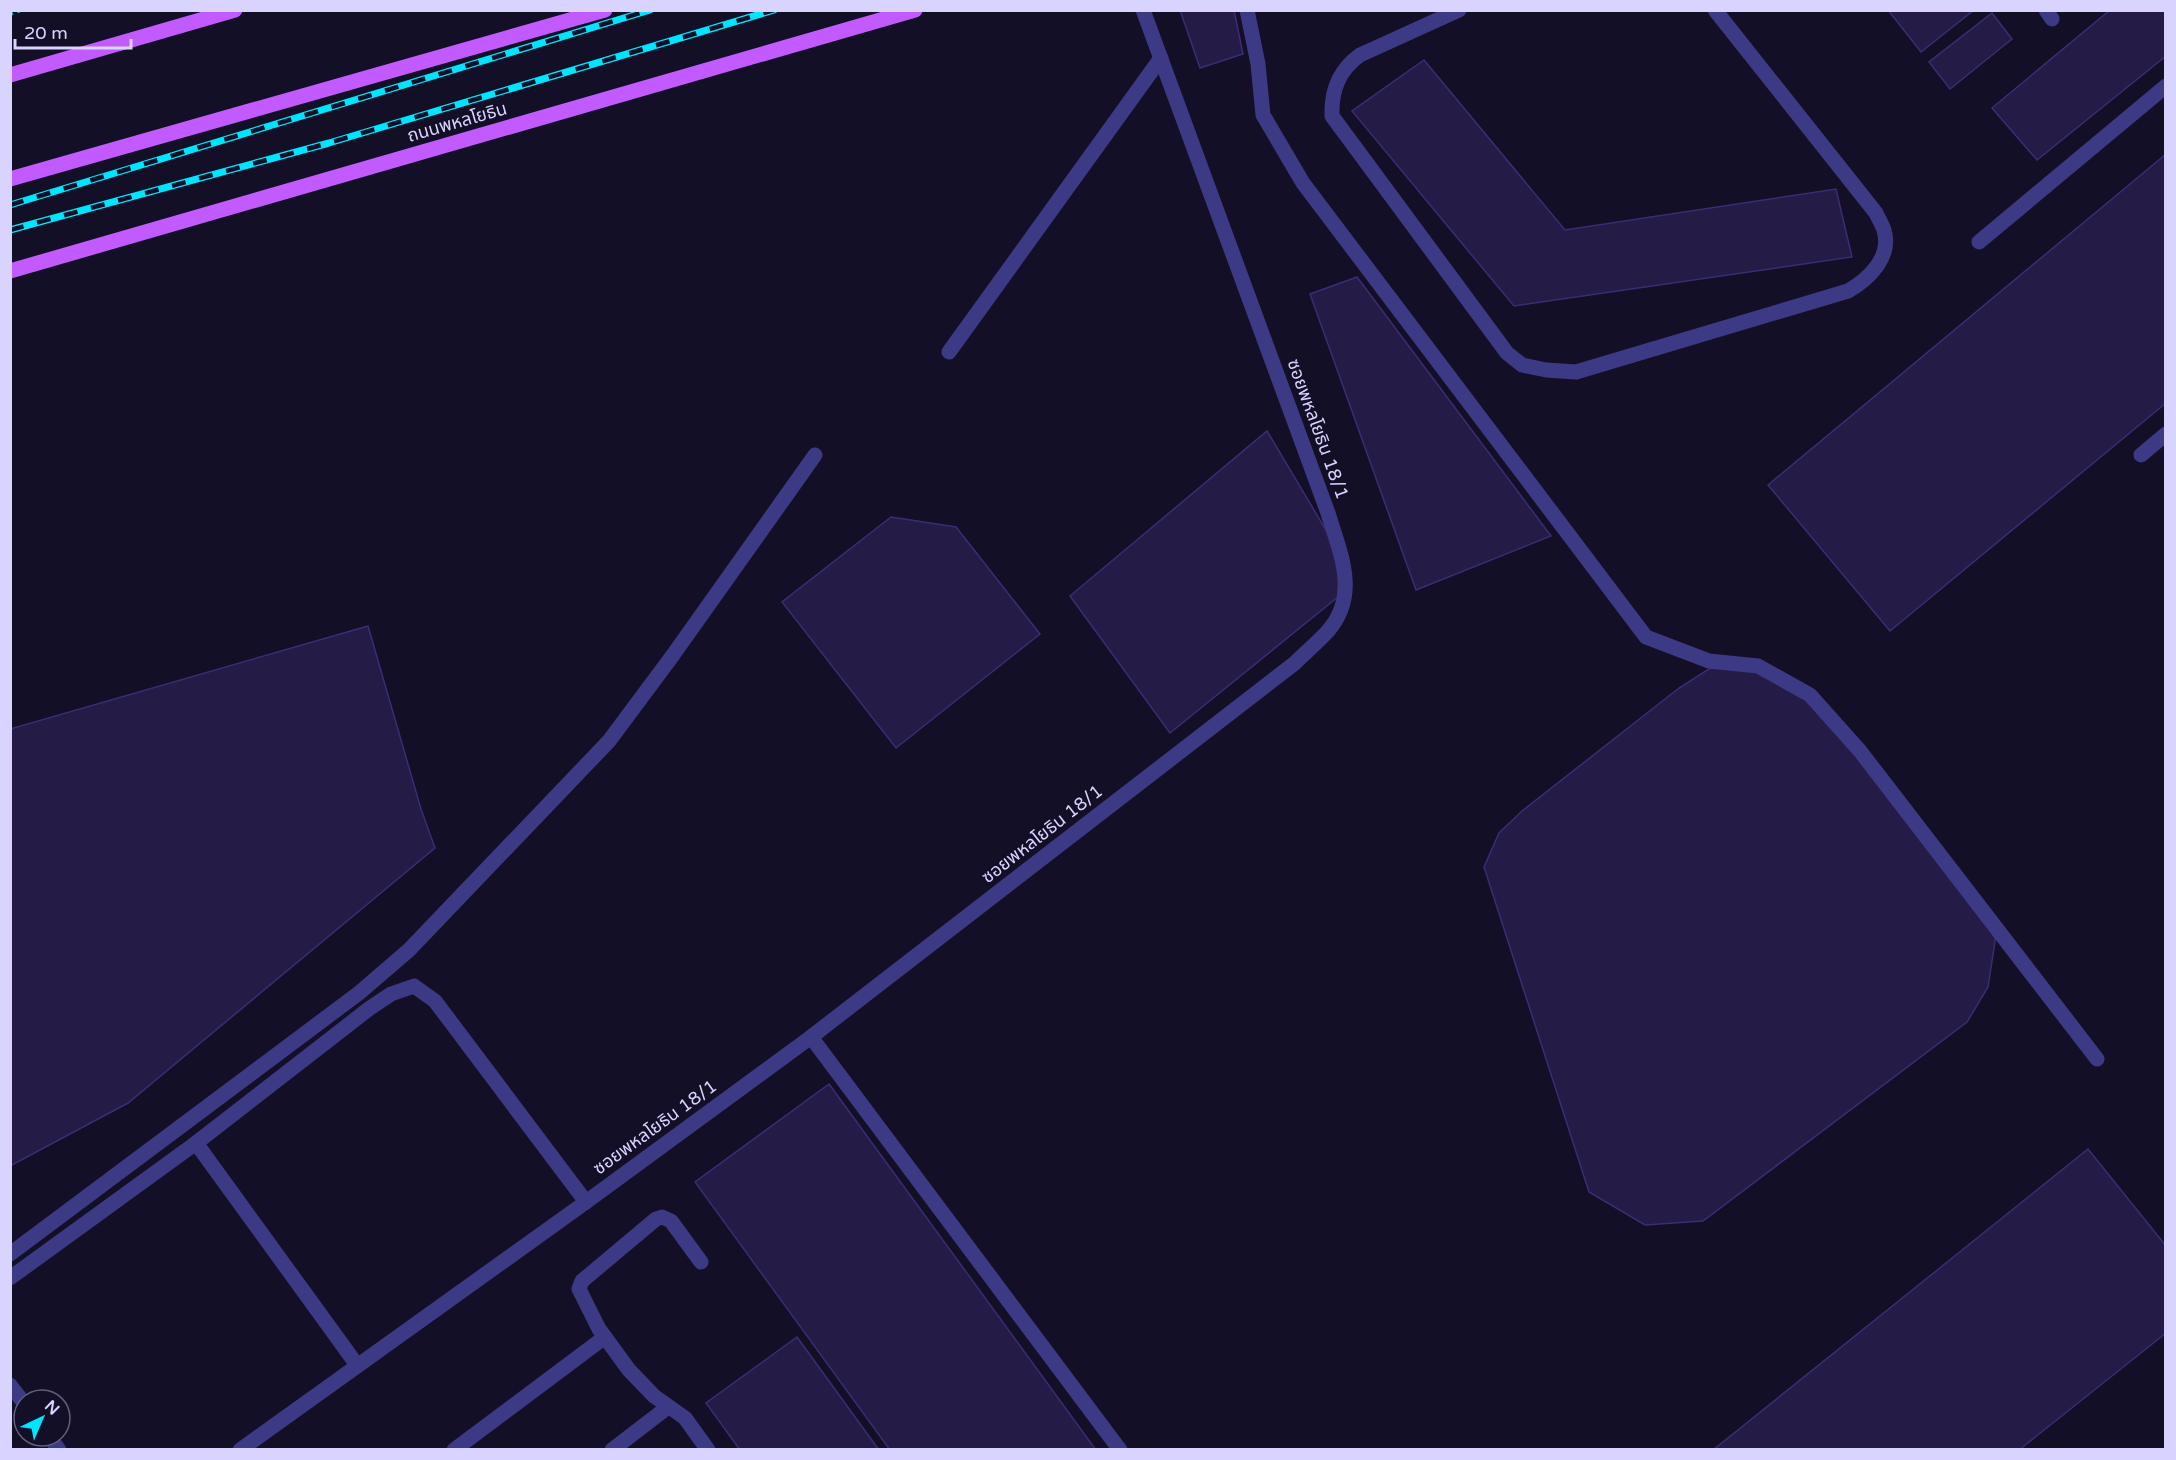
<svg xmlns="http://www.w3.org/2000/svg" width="2176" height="1460" font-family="'Varela Round','Noto Sans Thai',sans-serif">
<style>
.building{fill:#241b47;stroke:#3b2d73;stroke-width:1.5}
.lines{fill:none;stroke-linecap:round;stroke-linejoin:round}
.path{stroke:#2fb8b0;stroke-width:4;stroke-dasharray:3 4.5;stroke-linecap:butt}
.lane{stroke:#3d3a85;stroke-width:15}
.street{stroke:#3d3a85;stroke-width:15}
.primary{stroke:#c25bff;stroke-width:15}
.rail-casing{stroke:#00e5ff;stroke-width:7}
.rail{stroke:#130f26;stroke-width:4.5;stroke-dasharray:14;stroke-linecap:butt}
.labels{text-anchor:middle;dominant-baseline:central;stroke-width:4.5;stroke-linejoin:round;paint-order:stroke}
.street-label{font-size:18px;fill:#d9d4ff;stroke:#130f26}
</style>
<rect width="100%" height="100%" fill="#130f26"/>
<!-- building -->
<g class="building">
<polygon points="1180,10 1234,10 1243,54 1200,68"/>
<polygon points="1888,10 1974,10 1921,52"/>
<polygon points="2110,10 2166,10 2166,56 2037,160 1992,108"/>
<polygon points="1992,13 2012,39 1950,89 1929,62"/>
<polygon points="1424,60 1565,230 1836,189 1852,257 1514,306 1352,111"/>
<polygon points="2166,154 2166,403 1890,631 1768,485"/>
<polygon points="1357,277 1551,536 1416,590 1310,294"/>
<polygon points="1267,431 1339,552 1338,597 1170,733 1070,596"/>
<polygon points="891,517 956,527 1040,634 896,748 782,602"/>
<polygon points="368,626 421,809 435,848 128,1103 10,1166 10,729"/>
<polygon points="1712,667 1757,668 1802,683 1996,935 1988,987 1967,1022 1703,1221 1645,1225 1589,1192 1484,867 1499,833 1522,811 1679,688"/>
<polygon points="829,1084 1096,1450 890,1450 695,1182"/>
<polygon points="2088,1149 2166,1246 2166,1333 2019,1450 1713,1450"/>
<polygon points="797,1337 879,1450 740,1450 706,1403"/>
</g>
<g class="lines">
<!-- path -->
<polyline class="path" points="10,14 21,10"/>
<!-- lane -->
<g class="lane">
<polyline points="1247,10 1258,64 1263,115 1303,183 1646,637 1709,661 1758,666 1810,695 1860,751 2097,1059"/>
<polyline points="1979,242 2166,86"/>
<polyline points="2141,455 2166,434"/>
<polyline points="10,1254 359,993 409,950 609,741 673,655 815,455"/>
<polyline points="701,1262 671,1221 662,1217 656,1219 582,1281 579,1289 599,1329 629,1370 654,1396 685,1418 708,1450"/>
<polyline points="454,1450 605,1337"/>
<polyline points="612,1450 668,1407"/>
</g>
<!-- street -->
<g class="street">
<path d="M1459 10 1360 55C1339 70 1331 90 1332 116L1507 353 1522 365 1546 370 1576 372 1848 291C1869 279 1892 257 1884 230 1882 224 1878 218 1876 213L1715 10"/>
<polyline points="2046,10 2052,19"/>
<polyline points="949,352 1161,58"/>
<polyline points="811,1037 1120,1450"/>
<polyline points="196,1143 357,1365"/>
<polyline points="10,1278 196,1143 370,1008 391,994 414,986 435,1001 586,1202"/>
<polyline points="10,1385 24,1403"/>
<polyline points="49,1436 59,1450"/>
<path d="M240 1450 586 1202 811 1037 1295 663C1306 652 1318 642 1328 631 1360 594 1340 553 1328 513L1143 10"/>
</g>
<!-- primary -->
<g class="primary">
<polyline points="10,75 235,10"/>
<polyline points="10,179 605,10"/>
<polyline points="10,271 915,10"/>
</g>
<defs>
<g id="rail">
<polyline points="10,205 650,10"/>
<polyline points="10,230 329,143 774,10"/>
</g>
</defs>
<!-- rail casing -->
<use href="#rail" class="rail-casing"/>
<!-- rail -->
<use href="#rail" class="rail"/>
</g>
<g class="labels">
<!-- street labels -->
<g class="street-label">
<text transform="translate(457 122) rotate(-16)">ถนนพหลโยธิน</text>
<text transform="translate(1318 429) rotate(70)">ซอยพหลโยธิน 18/1</text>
<text transform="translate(1042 834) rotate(-38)">ซอยพหลโยธิน 18/1</text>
<text transform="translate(655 1127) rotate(-36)">ซอยพหลโยธิน 18/1</text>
</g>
</g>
<!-- border -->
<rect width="2176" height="1460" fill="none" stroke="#d9d4ff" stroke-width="24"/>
<!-- north arrow -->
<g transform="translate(42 1418) rotate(44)"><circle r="28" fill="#130f26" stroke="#625e7d" stroke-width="1.5"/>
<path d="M0-4.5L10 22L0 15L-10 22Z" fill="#00e5ff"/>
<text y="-9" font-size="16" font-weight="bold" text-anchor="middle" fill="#d9d4ff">N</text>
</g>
<!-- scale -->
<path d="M15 39v9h116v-9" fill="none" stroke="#d9d4ff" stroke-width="3"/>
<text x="24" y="39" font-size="18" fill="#d9d4ff" stroke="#130f26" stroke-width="4.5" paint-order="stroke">20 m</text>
</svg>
